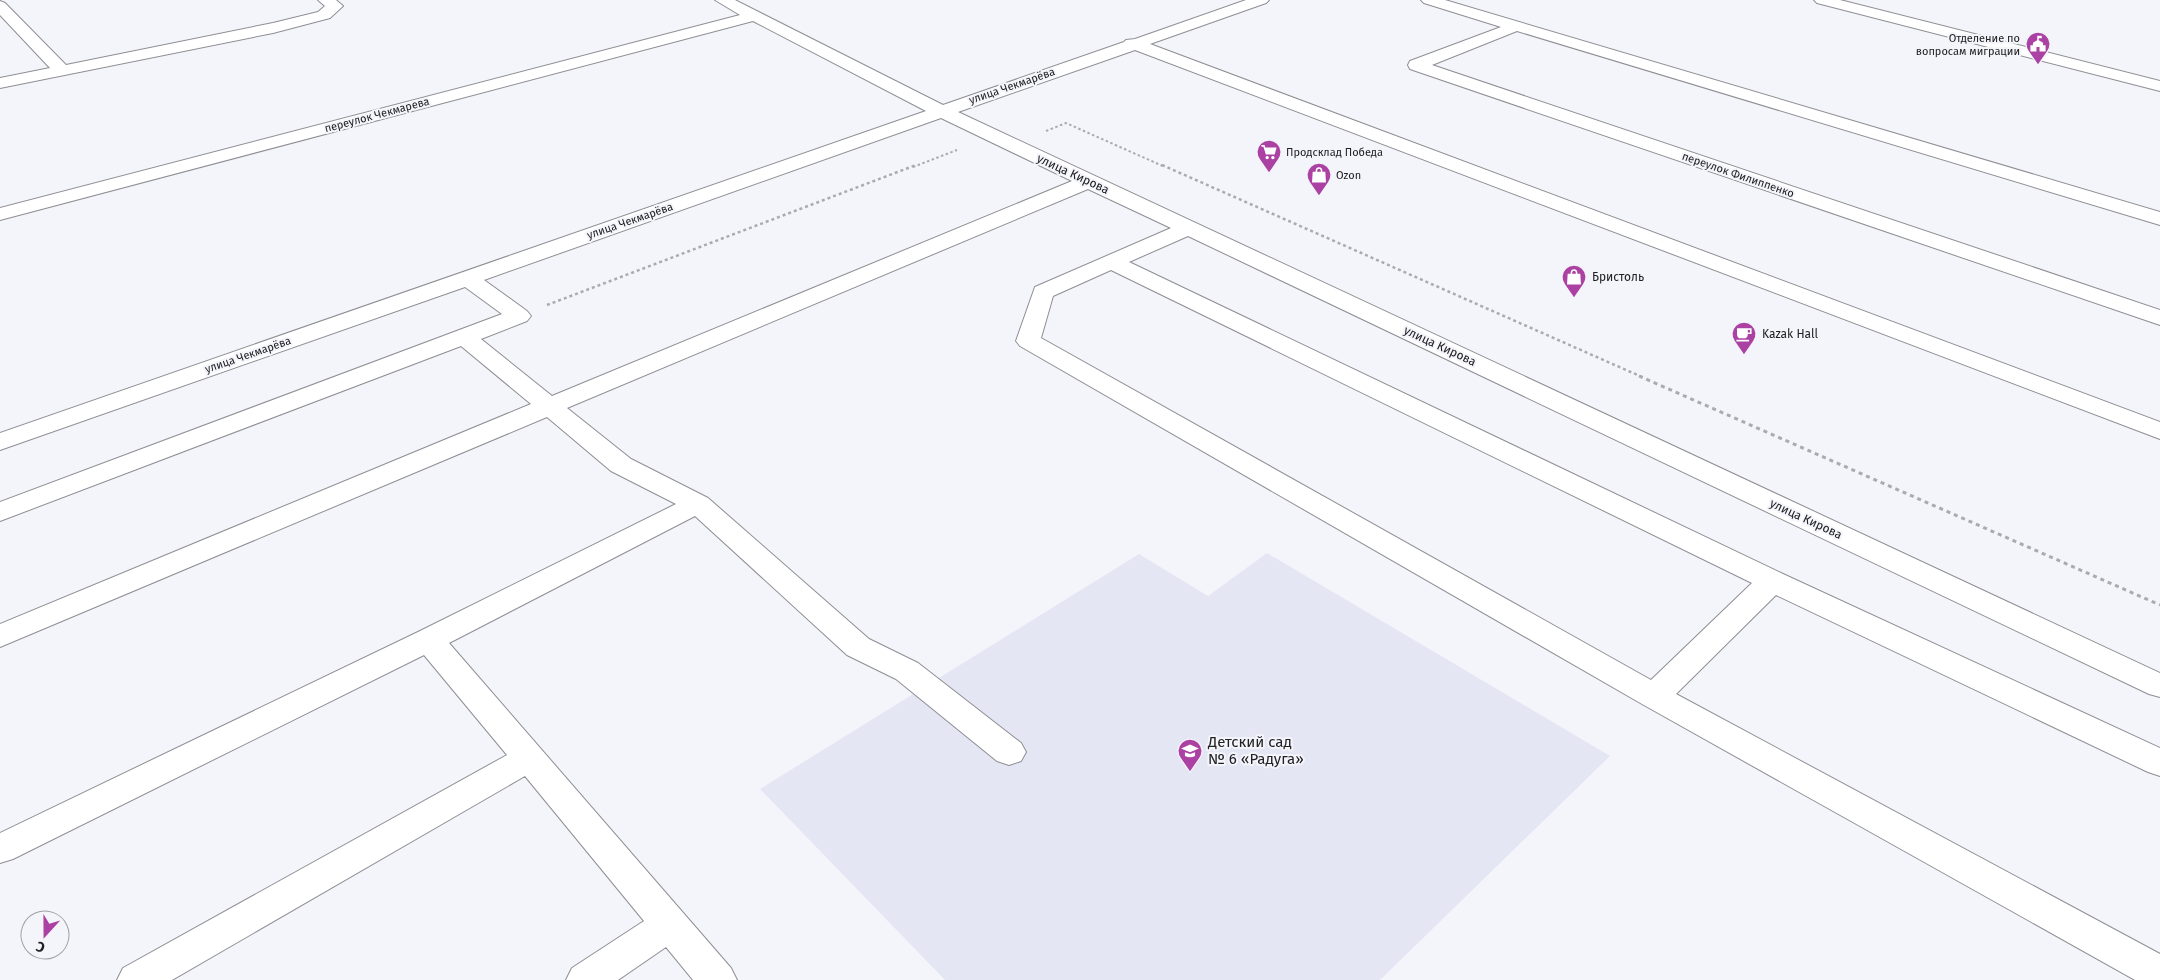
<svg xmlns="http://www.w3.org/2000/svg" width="2160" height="980" font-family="'Fira Sans',sans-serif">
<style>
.built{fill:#e5e6f4}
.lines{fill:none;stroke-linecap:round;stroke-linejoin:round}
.minor-casing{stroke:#8e8e94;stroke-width:2}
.path-far2{stroke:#aaaaaf;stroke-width:2;stroke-dasharray:2.5 2.5;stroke-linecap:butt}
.path-far1{stroke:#aaaaaf;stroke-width:2.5;stroke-dasharray:3 3;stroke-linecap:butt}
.path{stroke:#aaaaaf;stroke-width:3;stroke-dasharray:4 4;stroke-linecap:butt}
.minor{fill:#fff;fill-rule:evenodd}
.labels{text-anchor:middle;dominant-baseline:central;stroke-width:4;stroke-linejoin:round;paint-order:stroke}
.far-poi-label{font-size:11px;fill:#212124;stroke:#f4f4fb;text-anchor:start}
.far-street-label{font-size:11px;fill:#212124;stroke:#f4f4fb}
.street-label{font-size:12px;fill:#212124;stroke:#f4f4fb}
.poi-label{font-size:12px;fill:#212124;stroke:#f4f4fb;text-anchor:start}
.near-poi-label{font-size:15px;fill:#212124;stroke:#f4f4fb;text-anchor:start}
</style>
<rect width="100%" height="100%" fill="#f4f4fb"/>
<!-- built -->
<polygon class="built" points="1267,553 1610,756 1380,980 945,980 760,789 1139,554 1208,596"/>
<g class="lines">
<defs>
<g id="minor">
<polygon points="318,0 336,0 343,6 330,18 273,33 0,88 0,78 50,68 0,15 0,1 5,3 66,65 273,23 318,12 325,6"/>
<path d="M715 0H735L943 105 1124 42 1126 40 1135 39 1246 0H1269L1266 3 1150 44 2160 422V439L1135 50 958 112 2160 673V697L2149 694 1188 236 1129 262 1783 574 2160 748V776L2148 772 1776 595 1676 694 2160 954V980H2135L1642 704 1020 346 1016 341 1035 287 1171 228 1088 189 567 408 631 459 708 498 869 639 918 663 1021 743 1026 752 1021 761 1009 765 997 761 896 679 847 655 695 516 449 643 731 968 737 980H693L666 947 618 980H566L572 968 644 921 525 776 172 980H117L123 968 507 755 424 655 13 859 0 863V833L418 632 676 504 611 471 547 417 0 647V624L531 404 461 346 0 521V502L502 314 465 287 0 450V433L926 111 753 21 0 220V208L740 15ZM941 118 1072 181 552 396 481 339 527 321 531 316 527 311 484 280ZM1111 270 1752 583 1651 680 1041 338 1053 296Z"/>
<polygon points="1421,0 1445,0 2160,212 2160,225 1517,31 1432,65 2160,310 2160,325 1410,69 1408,65 1410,61 1501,27 1424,3"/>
<polygon points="1814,0 1840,0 2160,81 2160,91 1817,3"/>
</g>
</defs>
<!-- minor casing -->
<use href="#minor" class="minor-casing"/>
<!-- path-far2 -->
<g class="path-far2">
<polyline points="1046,131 1066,123 1165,167"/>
<polyline points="913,167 957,150"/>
</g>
<!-- path-far1 -->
<g class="path-far1">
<polyline points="1162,165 1642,377"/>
<polyline points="547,305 916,165"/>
</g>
<!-- path -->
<polyline class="path" points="1639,376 2160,605"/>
<!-- minor -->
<use href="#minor" class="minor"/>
</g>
<!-- icons -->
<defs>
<symbol id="civic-pin" viewBox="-11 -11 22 30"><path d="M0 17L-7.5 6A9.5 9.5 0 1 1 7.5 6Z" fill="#ab41a3" stroke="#f4f4fb"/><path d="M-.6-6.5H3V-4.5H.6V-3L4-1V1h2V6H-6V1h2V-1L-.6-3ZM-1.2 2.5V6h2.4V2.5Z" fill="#fff"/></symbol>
<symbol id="supermarket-pin" viewBox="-11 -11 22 30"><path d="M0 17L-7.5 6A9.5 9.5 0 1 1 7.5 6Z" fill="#ab41a3" stroke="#f4f4fb"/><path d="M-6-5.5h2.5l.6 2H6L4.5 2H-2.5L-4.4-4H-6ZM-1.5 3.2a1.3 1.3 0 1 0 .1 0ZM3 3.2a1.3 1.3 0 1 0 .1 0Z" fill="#fff"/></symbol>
<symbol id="shop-pin" viewBox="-11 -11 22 30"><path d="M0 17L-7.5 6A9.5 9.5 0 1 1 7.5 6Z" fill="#ab41a3" stroke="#f4f4fb"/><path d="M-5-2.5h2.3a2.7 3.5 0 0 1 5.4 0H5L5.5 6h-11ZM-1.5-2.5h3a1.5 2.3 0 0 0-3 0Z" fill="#fff"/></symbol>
<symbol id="cafe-pin" viewBox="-11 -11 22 30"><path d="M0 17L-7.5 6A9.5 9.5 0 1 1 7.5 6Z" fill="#ab41a3" stroke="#f4f4fb"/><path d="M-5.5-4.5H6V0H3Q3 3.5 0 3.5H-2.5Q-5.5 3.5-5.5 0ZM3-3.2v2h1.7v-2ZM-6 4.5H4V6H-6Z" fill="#fff"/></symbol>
<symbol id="school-pin" viewBox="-11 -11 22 30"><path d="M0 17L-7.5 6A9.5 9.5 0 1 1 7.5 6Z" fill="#ab41a3" stroke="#f4f4fb"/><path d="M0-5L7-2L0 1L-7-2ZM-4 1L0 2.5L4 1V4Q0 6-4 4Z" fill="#fff"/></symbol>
</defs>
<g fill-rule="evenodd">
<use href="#civic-pin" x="2024" y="30" width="28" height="38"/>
<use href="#supermarket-pin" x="1255" y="138" width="28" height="38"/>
<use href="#shop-pin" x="1305" y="161" width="28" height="38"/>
<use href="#shop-pin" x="1560" y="263" width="28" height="38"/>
<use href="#cafe-pin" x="1730" y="320" width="28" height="38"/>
<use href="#school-pin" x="1176" y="737" width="28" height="38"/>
</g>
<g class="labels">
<!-- far-poi labels -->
<g class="far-poi-label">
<text x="2020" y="38" text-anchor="end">Отделение по<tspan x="2020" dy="13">вопросам миграции</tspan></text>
<text x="1286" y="152">Продсклад Победа</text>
<text x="1336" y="175">Ozon</text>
</g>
<!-- far-street labels -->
<g class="far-street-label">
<text transform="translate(1012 86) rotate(-19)">улица Чекмарёва</text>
<text transform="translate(377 115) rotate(-15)">переулок Чекмарева</text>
<text transform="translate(1738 175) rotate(19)">переулок Филиппенко</text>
<text transform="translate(630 221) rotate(-19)">улица Чекмарёва</text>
<text transform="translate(248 355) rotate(-19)">улица Чекмарёва</text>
</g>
<!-- street labels -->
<g class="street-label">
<text transform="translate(1073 174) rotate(25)">улица Кирова</text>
<text transform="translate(1440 346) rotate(25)">улица Кирова</text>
<text transform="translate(1806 519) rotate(25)">улица Кирова</text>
</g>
<!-- poi labels -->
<g class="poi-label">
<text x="1592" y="277">Бристоль</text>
<text x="1762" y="334">Kazak Hall</text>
</g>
<!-- near-poi labels -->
<g class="near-poi-label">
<text x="1208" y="742">Детский сад<tspan x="1208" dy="17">№ 6 «Радуга»</tspan></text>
</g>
</g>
<!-- north arrow -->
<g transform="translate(45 935) rotate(201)"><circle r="24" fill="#f4f4fb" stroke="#a0a0a5"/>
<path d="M0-4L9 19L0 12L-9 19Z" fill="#ab41a3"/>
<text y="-8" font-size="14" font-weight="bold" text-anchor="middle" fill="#212124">С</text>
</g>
</svg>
